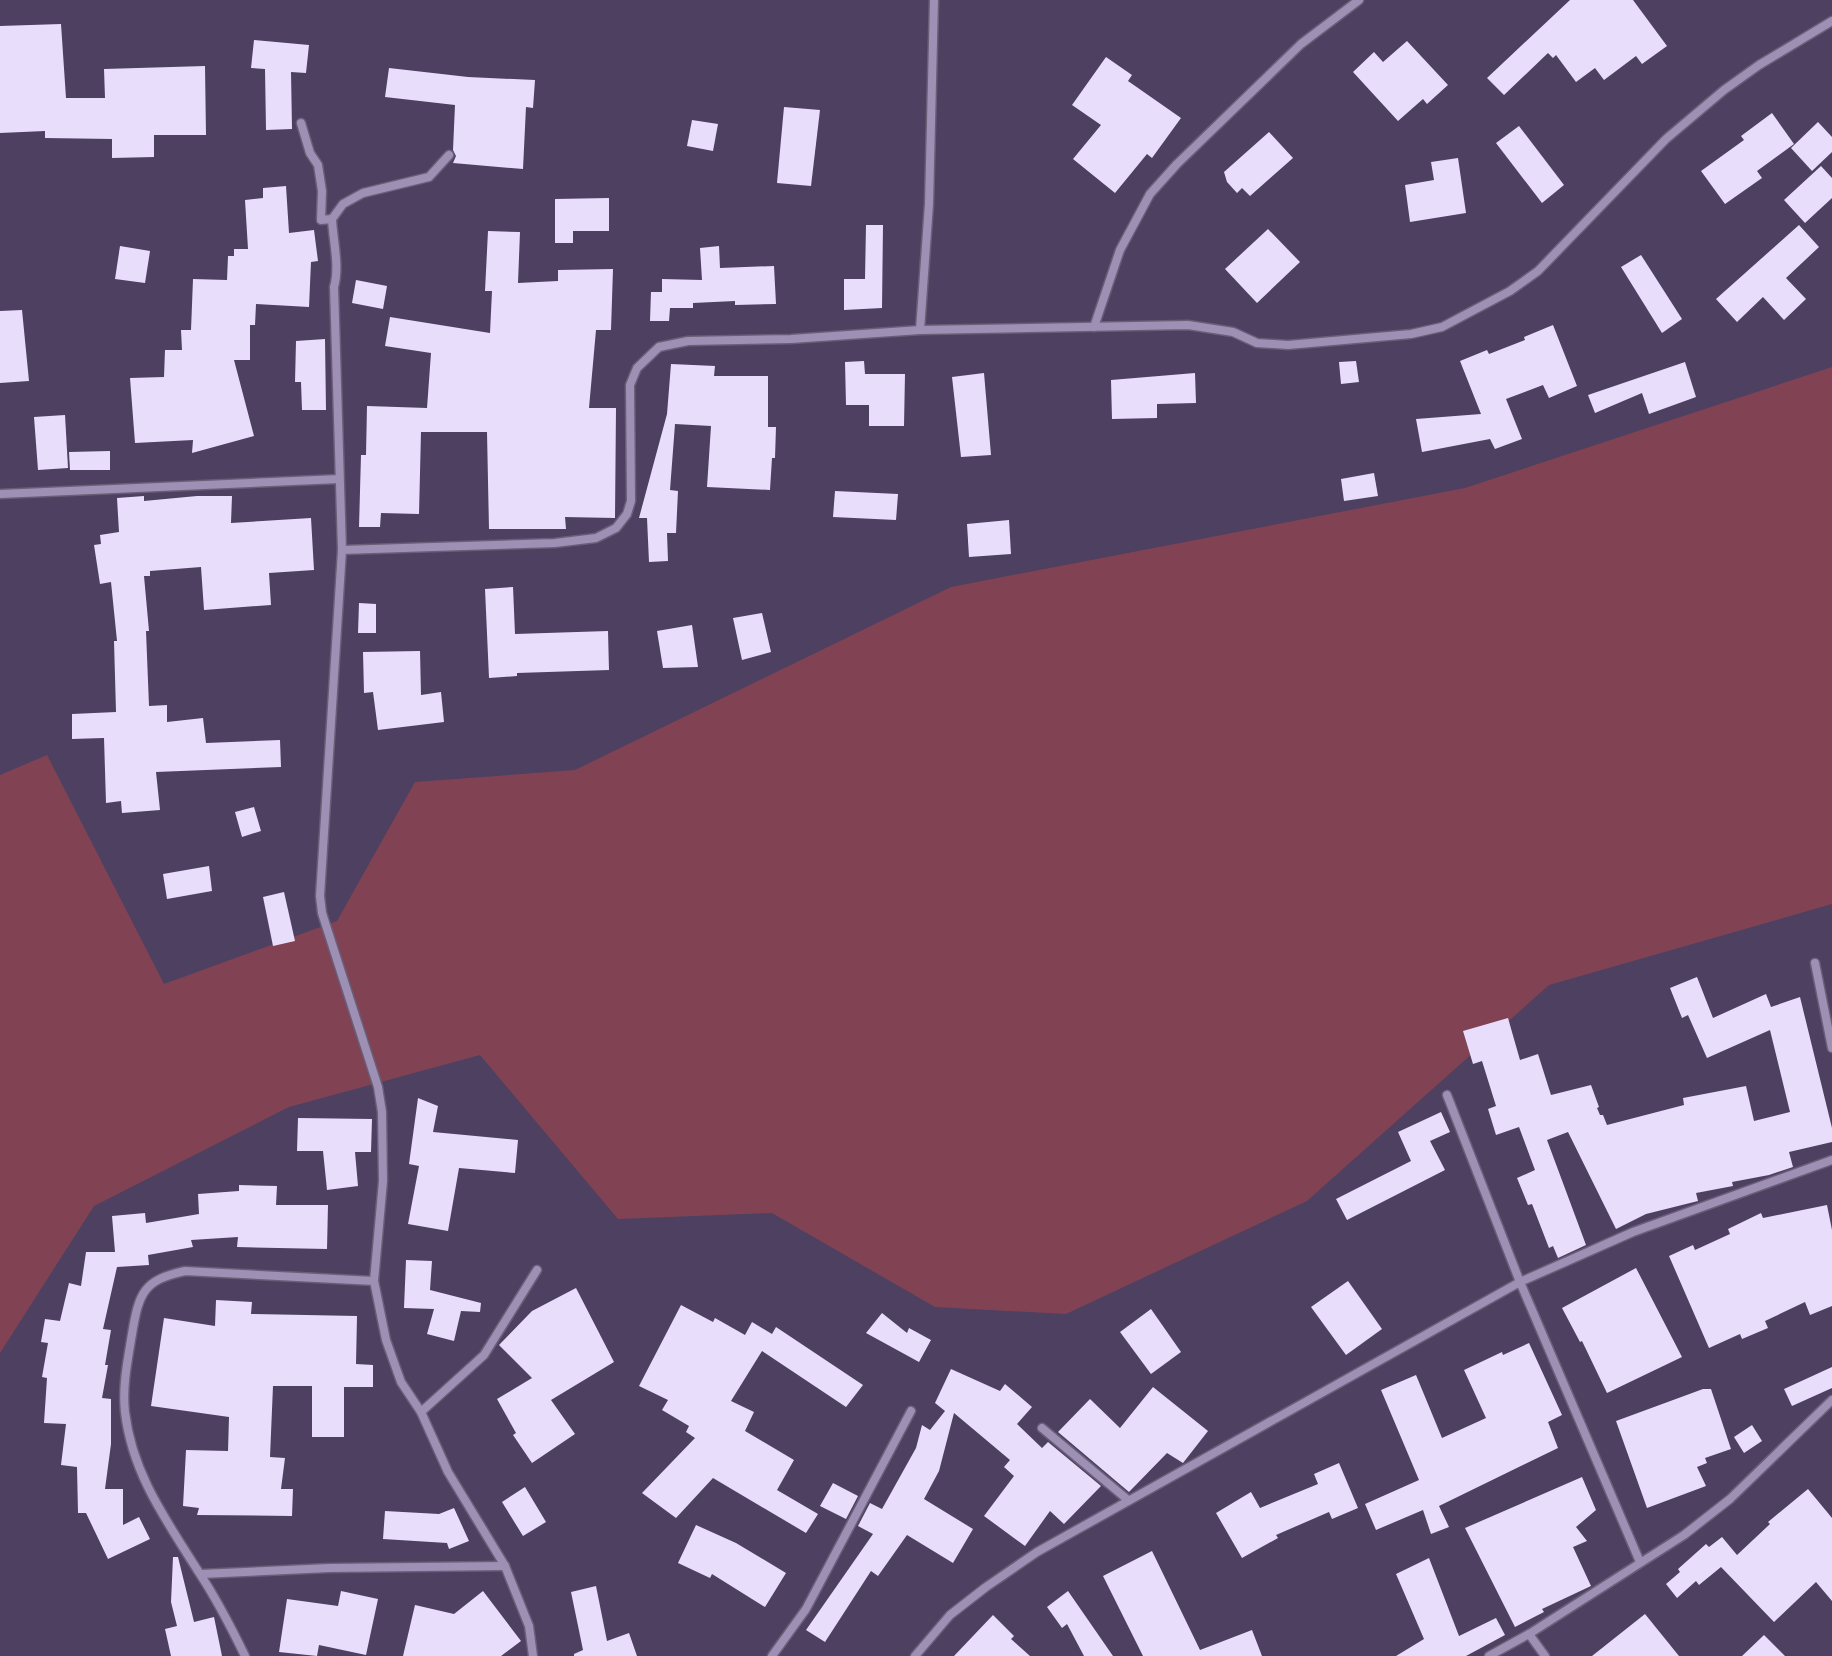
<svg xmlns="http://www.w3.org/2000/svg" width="1832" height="1656" font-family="Inter,sans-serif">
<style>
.green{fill:#814354}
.building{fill:#e9ddfc}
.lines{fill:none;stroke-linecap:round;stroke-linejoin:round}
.street-casing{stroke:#695e78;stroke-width:11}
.street{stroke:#9e8fb4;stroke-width:8}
</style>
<rect width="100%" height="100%" fill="#4d4060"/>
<!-- green -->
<polygon class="green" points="1832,367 1832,904 1549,985 1307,1201 1066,1314 935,1307 772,1213 618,1219 480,1055 289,1107 94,1206 0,1353 0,775 47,755 164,984 337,921 415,782 575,770 951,587 1465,488"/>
<!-- building -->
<g class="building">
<polygon points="1570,0 1633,0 1667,46 1642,64 1636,56 1604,80 1595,68 1576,82 1556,55 1553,58 1548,53 1504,95 1487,78"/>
<polygon points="61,24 66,98 105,98 104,69 205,66 206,135 154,135 154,157 112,158 112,139 45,138 45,131 0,133 0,26"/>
<polygon points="254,40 309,45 306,73 291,72 292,129 266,130 265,69 251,68"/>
<polygon points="1407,41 1448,85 1427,104 1423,99 1398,121 1353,72 1374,52 1383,62"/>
<polygon points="1106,57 1132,75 1128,81 1181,118 1152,158 1147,154 1115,193 1073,159 1101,125 1072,105"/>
<polygon points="389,68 468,77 535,80 533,108 526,107 523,169 453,163 456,156 453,150 455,105 385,97"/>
<polygon points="784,107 820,110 811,186 777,183"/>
<polygon points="1772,113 1794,144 1757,171 1762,178 1725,204 1701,171 1744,140 1741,136"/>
<polygon points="692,120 718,124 713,151 687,146"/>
<polygon points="1818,122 1832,137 1832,152 1812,171 1791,148"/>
<polygon points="1519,126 1564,185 1542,203 1496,143"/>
<polygon points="1269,132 1293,158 1250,196 1242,188 1237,193 1227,182 1224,172"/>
<polygon points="1458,158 1466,213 1410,222 1405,185 1434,180 1431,162"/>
<polygon points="1821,166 1832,178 1832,198 1805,223 1784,200"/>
<polygon points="286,186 289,233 314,230 318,261 311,262 309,307 256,304 255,325 250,325 250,360 234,360 254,436 192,453 193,440 135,443 130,378 164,377 165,350 182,350 181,330 191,330 193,279 227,280 228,256 234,256 234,249 248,249 245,200 263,198 263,188"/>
<polygon points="609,198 609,231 573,231 573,243 555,243 555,199"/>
<polygon points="866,225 883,225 882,308 844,310 844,279 865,279"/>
<polygon points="1799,225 1819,247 1786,278 1806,299 1784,320 1763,297 1737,322 1716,299"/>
<polygon points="1268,229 1300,262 1257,303 1225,269"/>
<polygon points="488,231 520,232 518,283 558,281 558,270 613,269 611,330 596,330 589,408 616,408 615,518 565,517 566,529 489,529 487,432 421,432 419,514 381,513 380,527 359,527 361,455 366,455 367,406 427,408 431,353 385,346 390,317 490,333 492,291 485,291"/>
<polygon points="120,246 150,251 145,283 115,279"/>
<polygon points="719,246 720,268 774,266 776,304 735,305 735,301 693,303 693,308 670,308 669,321 650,321 651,292 662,292 662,279 702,280 700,248"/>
<polygon points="1641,255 1682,319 1662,333 1621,267"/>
<polygon points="356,280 387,286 383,309 352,303"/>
<polygon points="22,310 29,381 0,383 0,311"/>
<polygon points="1553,325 1577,386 1549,398 1543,385 1506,399 1522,439 1495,449 1490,439 1422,452 1416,419 1481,414 1460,361 1487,350 1489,354 1525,340 1524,337"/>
<polygon points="325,339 326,410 302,410 301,382 295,382 296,341"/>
<polygon points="864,361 865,374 905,374 904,426 869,426 869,405 846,405 845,362"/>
<polygon points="1356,361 1359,382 1341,384 1339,362"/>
<polygon points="1685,362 1696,397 1649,414 1642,393 1595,413 1588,395"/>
<polygon points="671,364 715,366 714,376 768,376 768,427 776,427 775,458 772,458 770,490 707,487 711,426 675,424 670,490 678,491 676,533 667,533 668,561 649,562 647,518 639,518 667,414"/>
<polygon points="984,373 991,455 961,457 952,377"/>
<polygon points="1195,373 1196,403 1157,404 1157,418 1112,419 1111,380"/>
<polygon points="65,415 68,468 38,470 34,417"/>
<polygon points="110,451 110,470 70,470 69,452"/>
<polygon points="1374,473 1378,496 1344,501 1341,479"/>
<polygon points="835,491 898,494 896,520 833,517"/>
<polygon points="144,496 144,501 197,496 232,496 231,523 311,518 314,570 269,573 271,605 204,610 201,567 150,571 150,576 144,576 149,631 146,631 149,706 167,705 167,722 203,718 206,743 280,740 281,767 156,772 160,810 122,813 121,801 106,803 104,738 72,739 72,714 116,712 114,641 117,641 111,582 100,584 94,545 101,544 100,535 119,532 117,498"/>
<polygon points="1009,520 1011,554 969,557 967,524"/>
<polygon points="513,587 515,634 608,631 609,670 517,673 517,676 489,678 485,589"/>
<polygon points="359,603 376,604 376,633 358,633"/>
<polygon points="762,613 771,652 742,660 733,618"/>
<polygon points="692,625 698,667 663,668 657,631"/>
<polygon points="420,651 421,695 441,692 444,722 378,730 373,692 364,693 363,652"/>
<polygon points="254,807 261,831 242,837 235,812"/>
<polygon points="209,866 212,891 167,899 163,874"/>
<polygon points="284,892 295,941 273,946 263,897"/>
<polygon points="1697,977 1713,1018 1766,994 1771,1007 1800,997 1832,1128 1832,1142 1789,1152 1793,1167 1769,1175 1732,1182 1733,1186 1696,1193 1698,1201 1646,1214 1616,1229 1568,1132 1547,1140 1586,1245 1558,1258 1553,1246 1549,1248 1532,1204 1528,1205 1517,1178 1535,1170 1519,1127 1496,1135 1488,1109 1496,1106 1482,1061 1473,1064 1463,1031 1508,1018 1520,1060 1538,1054 1551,1095 1591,1085 1599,1107 1597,1108 1600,1115 1603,1115 1607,1125 1684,1105 1683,1098 1746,1086 1754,1121 1790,1112 1770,1030 1707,1058 1688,1015 1682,1018 1670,988"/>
<polygon points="418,1098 438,1106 433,1132 518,1140 515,1173 459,1168 448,1231 408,1224 419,1166 409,1164"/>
<polygon points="1441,1112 1450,1132 1430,1141 1445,1170 1347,1220 1336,1199 1411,1161 1398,1132"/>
<polygon points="298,1118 372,1119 371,1152 355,1152 358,1186 327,1190 323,1151 297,1151"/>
<polygon points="239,1185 277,1186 276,1205 328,1205 327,1249 237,1247 238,1237 191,1240 193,1247 148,1255 149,1265 117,1267 103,1329 111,1330 105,1365 108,1365 102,1398 111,1399 111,1444 105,1489 123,1489 123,1525 139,1517 150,1539 108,1559 86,1513 78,1513 77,1467 61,1465 66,1424 44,1423 47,1378 42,1377 48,1343 41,1342 45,1319 60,1321 69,1283 81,1286 86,1252 115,1252 112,1216 145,1213 146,1223 199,1214 198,1194 239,1191"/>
<polygon points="1827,1205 1832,1230 1832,1306 1810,1315 1805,1302 1765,1321 1768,1328 1742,1339 1740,1334 1709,1348 1669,1256 1693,1245 1695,1250 1730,1234 1728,1229 1761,1213 1763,1218"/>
<polygon points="406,1260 432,1261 430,1290 481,1303 480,1312 461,1311 454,1341 427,1334 434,1309 404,1308"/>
<polygon points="1636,1268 1682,1357 1607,1393 1582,1341 1580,1342 1562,1308"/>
<polygon points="1348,1281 1382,1329 1346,1355 1311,1307"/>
<polygon points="576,1288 614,1362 551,1400 575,1434 532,1463 513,1435 516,1433 497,1399 532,1378 499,1345 532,1311"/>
<polygon points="216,1300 252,1302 251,1314 357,1316 356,1364 373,1365 373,1387 344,1387 344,1437 312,1437 312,1386 273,1386 270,1457 285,1458 281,1489 293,1489 292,1516 197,1515 199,1508 183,1506 186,1450 228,1451 229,1417 151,1406 164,1318 215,1326"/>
<polygon points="681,1305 713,1322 715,1318 745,1335 752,1322 772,1334 776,1327 863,1385 846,1407 762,1351 731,1401 754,1412 745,1431 794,1460 777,1490 818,1514 806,1533 713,1478 676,1518 642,1493 695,1438 686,1432 689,1426 662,1410 668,1400 639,1386"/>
<polygon points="1151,1309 1181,1352 1151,1374 1120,1332"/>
<polygon points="882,1313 907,1333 909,1328 931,1340 919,1362 866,1333"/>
<polygon points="1529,1343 1562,1415 1548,1422 1558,1448 1439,1506 1449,1527 1431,1534 1423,1510 1376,1530 1365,1504 1419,1480 1381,1390 1416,1375 1442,1438 1486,1418 1464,1370 1502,1352 1503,1355"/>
<polygon points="1832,1367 1832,1388 1792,1406 1784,1389"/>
<polygon points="951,1369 1000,1391 1005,1384 1032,1407 1017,1424 1042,1448 1048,1442 1101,1486 1064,1524 1050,1511 1025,1546 984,1516 1014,1476 1004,1467 1010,1460 954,1413 939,1471 924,1499 973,1529 953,1563 907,1535 878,1576 871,1571 825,1642 806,1630 873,1534 858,1526 870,1503 882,1509 916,1448 922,1425 930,1430 945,1411 935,1403"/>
<polygon points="1153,1387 1208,1431 1183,1463 1167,1453 1129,1492 1058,1432 1090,1399 1120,1428"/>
<polygon points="1703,1389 1711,1389 1731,1449 1705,1458 1707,1463 1697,1467 1706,1486 1647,1508 1616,1421"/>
<polygon points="1752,1425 1762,1441 1744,1453 1734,1437"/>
<polygon points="1339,1463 1358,1508 1332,1519 1329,1512 1276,1535 1278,1538 1242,1558 1216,1513 1251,1492 1260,1508 1318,1484 1314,1474"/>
<polygon points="1582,1477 1596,1510 1576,1527 1587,1541 1573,1547 1591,1586 1542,1609 1544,1612 1515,1627 1465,1528"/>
<polygon points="833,1483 858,1496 846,1519 820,1506"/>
<polygon points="525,1487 546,1522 523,1536 502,1502"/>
<polygon points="1808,1489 1832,1518 1832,1601 1816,1582 1774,1622 1721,1567 1699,1585 1696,1581 1677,1598 1666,1584 1680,1572 1678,1569 1706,1544 1709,1547 1722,1537 1737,1555 1770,1524 1768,1522"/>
<polygon points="454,1508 469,1541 449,1549 447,1543 383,1539 385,1511 439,1514"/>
<polygon points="696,1525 736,1543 786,1573 765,1607 712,1574 710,1578 678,1563"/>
<polygon points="1152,1551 1200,1650 1252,1630 1262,1656 1143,1656 1103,1576"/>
<polygon points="173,1557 178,1557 194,1622 214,1617 222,1656 171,1656 165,1629 177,1626 171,1602"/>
<polygon points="1429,1558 1459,1636 1496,1618 1505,1635 1466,1656 1396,1656 1424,1639 1396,1574"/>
<polygon points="596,1586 607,1641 629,1633 637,1656 574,1656 574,1654 583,1650 571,1592"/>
<polygon points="341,1591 378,1599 366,1655 319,1645 317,1656 279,1652 287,1599 338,1606"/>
<polygon points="483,1591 521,1641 501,1656 403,1656 415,1605 454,1614"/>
<polygon points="1068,1591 1113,1656 1084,1656 1067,1624 1062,1628 1047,1607"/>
<polygon points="1645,1614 1679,1656 1592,1656"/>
<polygon points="993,1615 1014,1636 1011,1639 1030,1656 954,1656"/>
<polygon points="1764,1635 1785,1656 1742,1656"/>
</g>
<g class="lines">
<defs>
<g id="street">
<polyline points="301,123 310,153 318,165 322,191 321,220 332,219"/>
<path d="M449 155 429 177 363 193 343 204 332 219C333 241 340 266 334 287L342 550 320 896 322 913 378 1087 382 1112 383 1181 374 1281 386 1340 401 1382 421 1412 448 1472 505 1566 529 1626 533 1656"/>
<polyline points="1094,327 1120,250 1150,194 1177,164 1301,44 1359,0"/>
<polyline points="920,330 929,204 934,0"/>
<polyline points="0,494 339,479"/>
<polyline points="342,550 555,543 596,538 616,528 627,514 631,501 630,385 637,368 659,347 688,341 791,339 920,330 1188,325 1233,332 1257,343 1288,345 1411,334 1442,327 1510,291 1538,271 1666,139 1724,90 1759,65 1832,21"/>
<polyline points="1815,963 1832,1048"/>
<polyline points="1447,1095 1520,1282 1640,1562"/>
<polyline points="421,1412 484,1355 537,1270"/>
<polyline points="1042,1428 1128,1500"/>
<polyline points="201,1574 329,1568 505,1566"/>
<polyline points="1529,1634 1545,1656"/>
<path d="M245 1656C231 1627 216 1598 198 1571 166 1520 132 1473 125 1412 122 1386 128 1359 132 1334 139 1293 143 1280 185 1271L374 1281"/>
<polyline points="772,1656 806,1609 911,1411"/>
<polyline points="915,1656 950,1615 986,1587 1037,1552 1520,1282 1633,1232 1832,1160"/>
<polyline points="1489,1656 1529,1634 1684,1535 1730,1499 1832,1400"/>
</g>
</defs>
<!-- street casing -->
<use href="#street" class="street-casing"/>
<!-- street -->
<use href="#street" class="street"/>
</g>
</svg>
